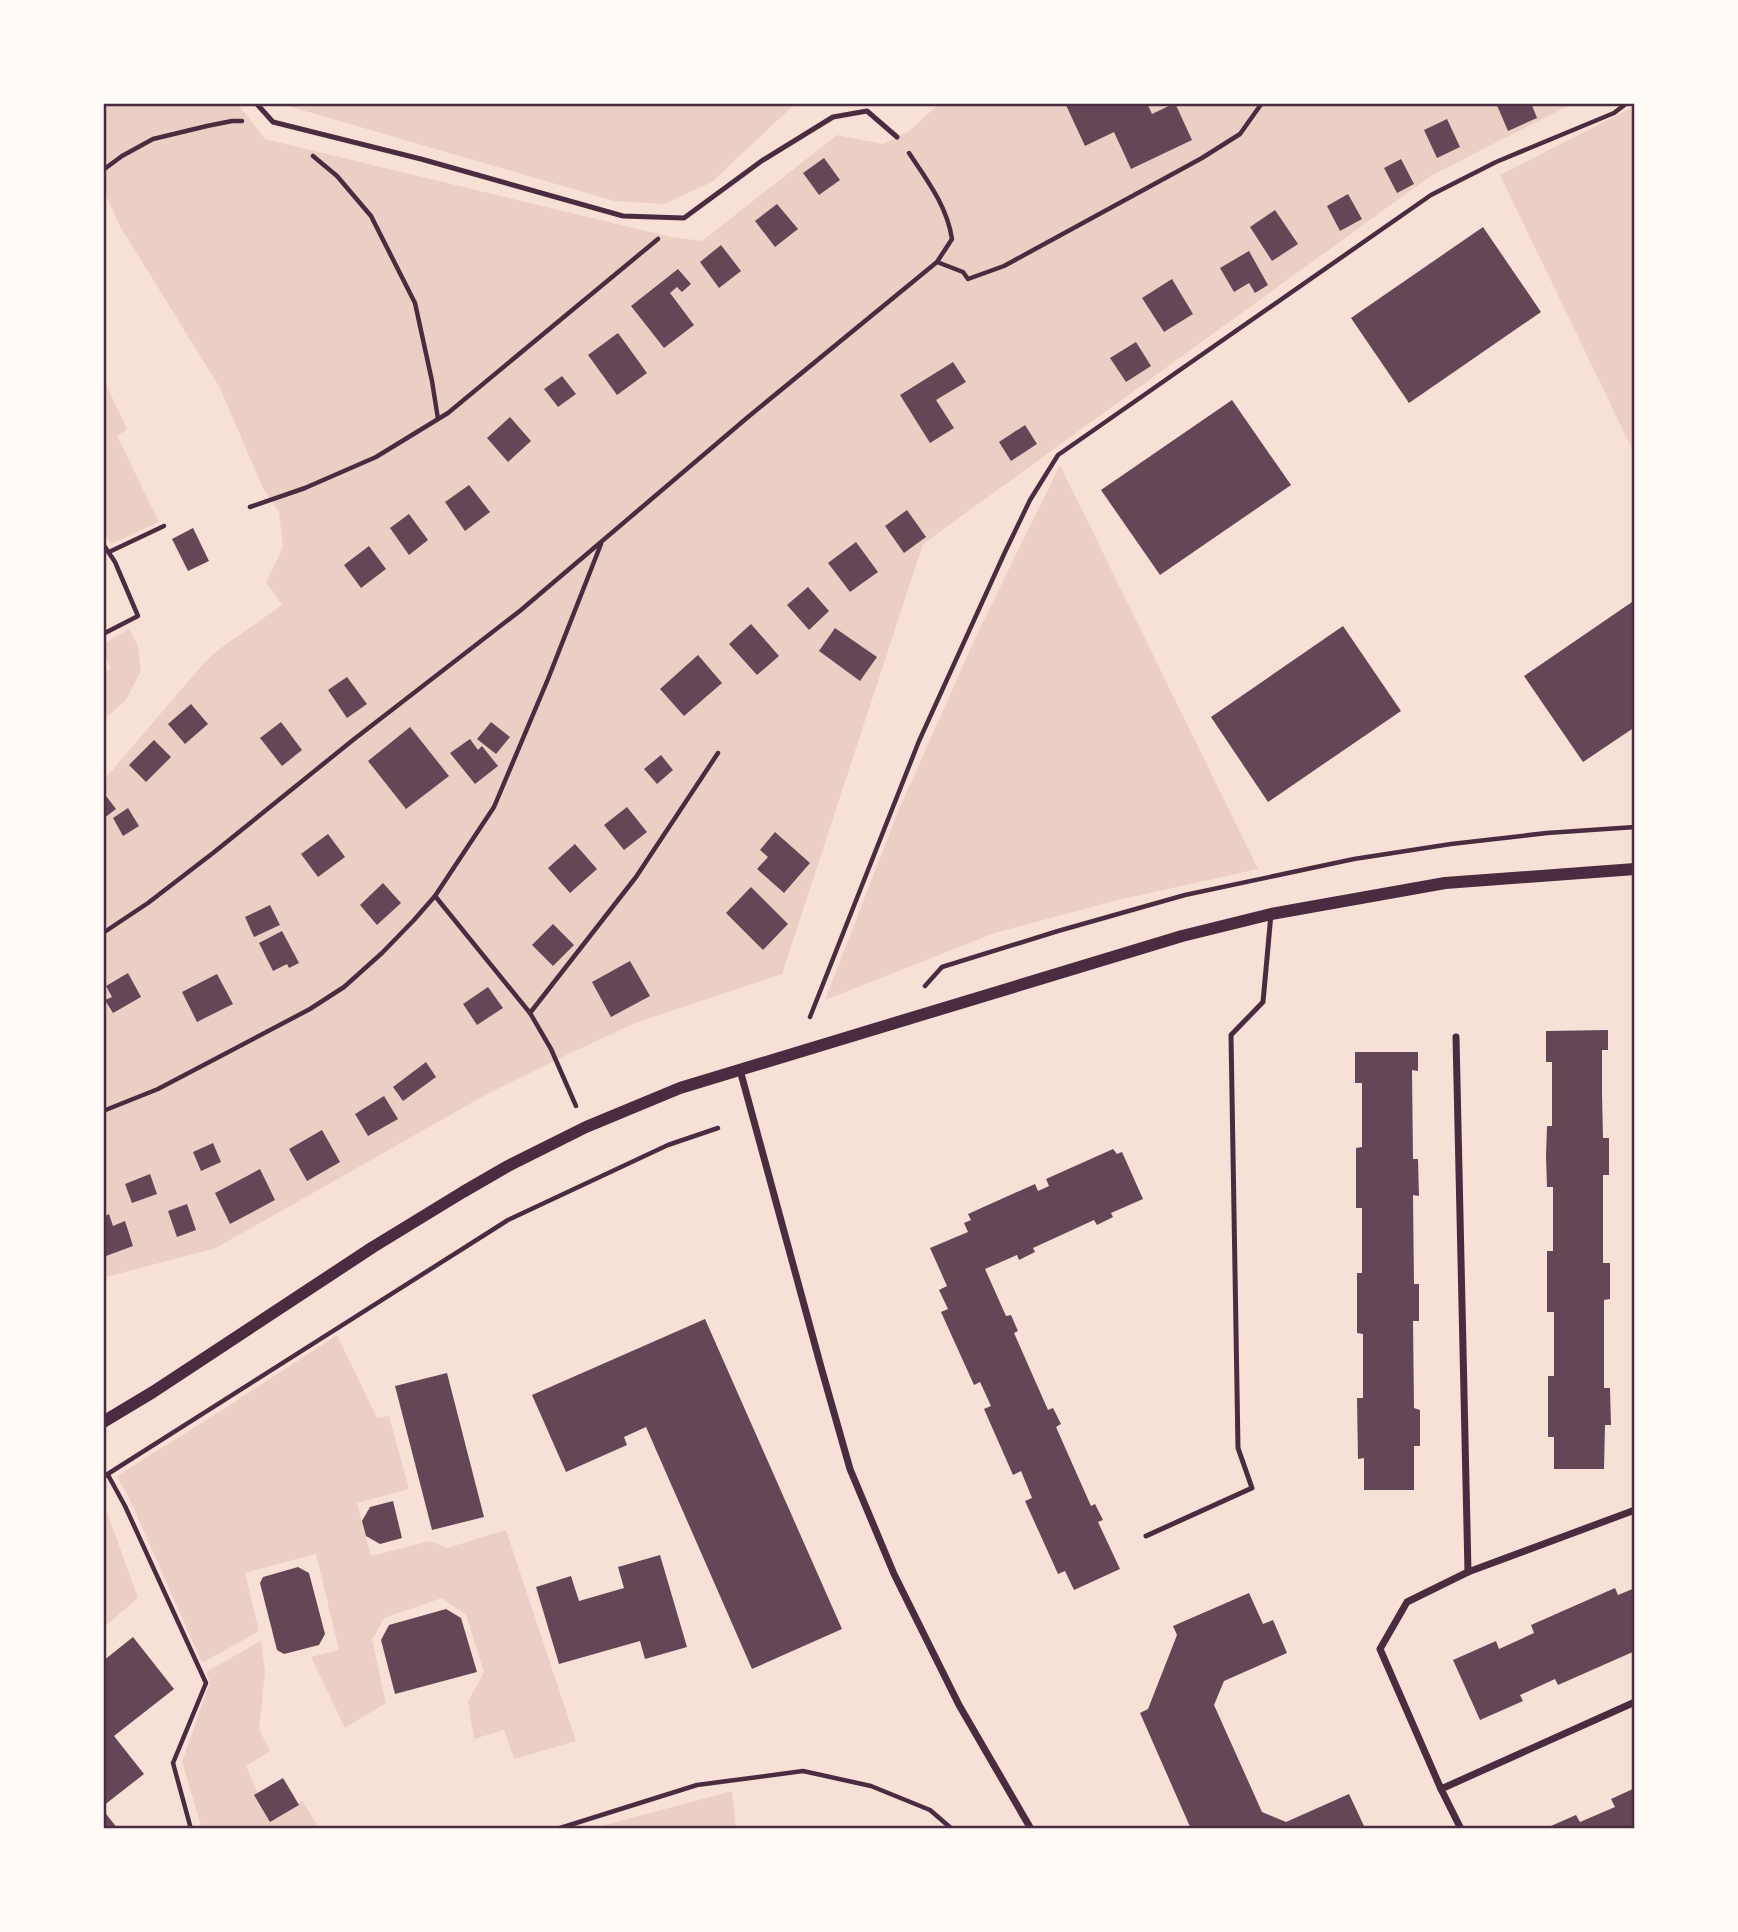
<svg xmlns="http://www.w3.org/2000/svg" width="1738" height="1932" font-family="Merriweather,serif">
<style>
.green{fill:#ebcfc5}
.building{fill:#644757}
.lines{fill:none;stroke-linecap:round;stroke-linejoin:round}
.path{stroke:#4a2c40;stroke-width:4.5}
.service{stroke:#4a2c40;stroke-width:5}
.minor{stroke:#4a2c40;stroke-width:7}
.tertiary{stroke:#4a2c40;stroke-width:12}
.neatline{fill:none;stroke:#4a2c40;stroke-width:2.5}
</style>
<rect width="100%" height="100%" fill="#f7e1d7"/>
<!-- green -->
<g class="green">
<polygon points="103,103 237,103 265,139 671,237 702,241 837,135 883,144 909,131 940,103 1574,103 1432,175 923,544 782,974 635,1023 556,1060 487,1094 216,1248 103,1278 103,781 204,663 218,650 282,605 266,582 283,547 279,512 263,488 220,388 120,226 103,189"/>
<polygon points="278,103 796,103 712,182 664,204 614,201"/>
<polygon points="1635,106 1635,455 1500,175"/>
<polygon points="103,378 127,429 117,436 159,522 111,544 103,531"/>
<polygon points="1060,465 1258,869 1118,900 995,933 825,1000 897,814 977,634"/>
<polygon points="129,629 138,646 141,671 125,701 103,720 103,673 111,669 103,653 103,644"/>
<polygon points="337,1335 377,1418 389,1416 409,1489 357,1503 371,1556 430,1541 447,1548 506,1530 576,1741 514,1759 504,1730 474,1739 468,1702 484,1672 466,1615 442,1598 384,1618 372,1640 386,1703 345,1728 311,1657 339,1650 316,1554 245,1573 259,1631 202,1663 131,1502 117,1476 222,1410"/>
<polygon points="103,1501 138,1598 103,1628"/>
<polygon points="261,1641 265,1672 259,1729 270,1751 246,1766 270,1820 302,1801 320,1829 202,1829 182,1762 210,1682 206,1672"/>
<polygon points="732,1791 736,1829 590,1829"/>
</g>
<!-- building -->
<g class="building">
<polygon points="1065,103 1147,103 1152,114 1175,103 1192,140 1131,169 1114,132 1085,146"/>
<polygon points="1496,103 1531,103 1537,118 1508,131"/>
<polygon points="1447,119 1460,147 1437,158 1424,130"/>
<polygon points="824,158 840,180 819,195 803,173"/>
<polygon points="1401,159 1414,184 1397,193 1384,168"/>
<polygon points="1348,194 1362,219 1340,231 1327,206"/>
<polygon points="777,204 798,229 775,247 755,221"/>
<polygon points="1275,210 1298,244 1272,261 1250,227"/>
<polygon points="1483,227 1541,312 1409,403 1351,318"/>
<polygon points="721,245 741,271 719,288 700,262"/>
<polygon points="1249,251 1268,285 1255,293 1249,283 1234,292 1220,268"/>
<polygon points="678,269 691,284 682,292 677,287 670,293 694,325 664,348 631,306"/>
<polygon points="1172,279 1193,314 1164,332 1142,298"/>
<polygon points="618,333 647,373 617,395 588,355"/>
<polygon points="1136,342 1151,366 1126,382 1110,358"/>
<polygon points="953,362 966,382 936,400 954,428 930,443 900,395"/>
<polygon points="562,376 576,394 558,407 544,389"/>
<polygon points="1232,400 1291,485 1160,575 1101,490"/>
<polygon points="510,417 531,441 508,462 487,438"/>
<polygon points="1025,425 1037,444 1011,461 999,442"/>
<polygon points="469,485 490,512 465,531 445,502"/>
<polygon points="907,510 926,537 904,553 885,526"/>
<polygon points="409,514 428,540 409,555 390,528"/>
<polygon points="193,528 209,561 188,571 172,539"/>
<polygon points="856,542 878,572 850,592 828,563"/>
<polygon points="369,546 386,569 361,588 344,565"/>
<polygon points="808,587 829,611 809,630 787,605"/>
<polygon points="1635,600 1635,727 1583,762 1524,676"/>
<polygon points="751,624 779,656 757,675 729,644"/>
<polygon points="1343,626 1401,711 1268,802 1211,717"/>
<polygon points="835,628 877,657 860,681 819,651"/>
<polygon points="698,655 722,683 684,716 660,689"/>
<polygon points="347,677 367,704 347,718 328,690"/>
<polygon points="191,704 208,724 185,744 168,724"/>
<polygon points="281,722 302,750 282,766 260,738"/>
<polygon points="491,722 510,737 496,754 477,739"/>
<polygon points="410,727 449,776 406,809 368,761"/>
<polygon points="470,739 478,750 482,746 498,766 475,784 450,753"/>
<polygon points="154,740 171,757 146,782 129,765"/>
<polygon points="661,755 673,770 657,784 644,769"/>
<polygon points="103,792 116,809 103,819"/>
<polygon points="627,807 647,832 624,850 604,825"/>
<polygon points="128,808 139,826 123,836 113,818"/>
<polygon points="775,832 810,863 784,893 757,869 768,857 760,850"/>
<polygon points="328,834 345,857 318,877 301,854"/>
<polygon points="575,844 597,869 570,893 548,868"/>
<polygon points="383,883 401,903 377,925 360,905"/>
<polygon points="751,887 788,924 763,950 726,913"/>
<polygon points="270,905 280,925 254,937 245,917"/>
<polygon points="553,924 574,945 553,966 532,945"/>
<polygon points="282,931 299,963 289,968 287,964 273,971 259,943"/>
<polygon points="630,961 650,996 611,1017 592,982"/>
<polygon points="128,973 141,997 113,1013 105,1000 112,997 106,986"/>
<polygon points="217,974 233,1004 197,1022 182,992"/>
<polygon points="488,987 503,1008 477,1025 463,1004"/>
<polygon points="1608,1030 1608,1050 1602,1050 1602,1093 1603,1138 1609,1138 1609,1175 1603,1175 1603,1263 1610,1263 1610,1299 1604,1300 1604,1388 1610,1388 1611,1425 1605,1425 1604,1469 1554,1469 1554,1437 1548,1437 1548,1376 1554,1376 1554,1312 1547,1312 1547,1251 1553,1251 1553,1187 1547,1187 1546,1156 1547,1126 1552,1126 1552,1062 1546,1062 1546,1031"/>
<polygon points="1355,1052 1418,1052 1418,1071 1412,1070 1413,1159 1418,1159 1419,1196 1413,1195 1414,1284 1419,1284 1419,1321 1413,1321 1414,1408 1420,1410 1420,1446 1414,1446 1414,1490 1364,1490 1364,1458 1358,1459 1357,1398 1363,1398 1363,1334 1357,1333 1357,1273 1362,1273 1362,1208 1356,1208 1356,1148 1362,1147 1362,1083 1355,1083"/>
<polygon points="426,1062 436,1077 403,1101 393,1087"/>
<polygon points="384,1096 398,1119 368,1136 355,1114"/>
<polygon points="322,1130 340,1162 307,1181 289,1149"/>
<polygon points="213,1143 221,1162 201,1171 193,1152"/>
<polygon points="1113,1149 1117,1154 1122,1152 1143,1199 1111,1213 1113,1217 1097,1225 1094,1220 1033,1248 1035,1252 1019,1260 1017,1255 985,1269 1006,1316 1011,1315 1018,1331 1014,1333 1048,1410 1053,1408 1061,1424 1056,1427 1091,1506 1095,1504 1103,1520 1098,1522 1120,1569 1074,1590 1065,1571 1058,1574 1025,1501 1032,1498 1021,1471 1013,1475 984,1409 991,1406 980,1382 974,1385 941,1312 948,1309 939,1290 947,1286 930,1248 968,1232 964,1223 971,1220 968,1214 1035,1184 1038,1191 1049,1186 1046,1179"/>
<polygon points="260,1169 275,1200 230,1224 215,1193"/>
<polygon points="150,1174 157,1194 132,1203 125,1184"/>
<polygon points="187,1204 196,1230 177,1237 168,1211"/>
<polygon points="109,1214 113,1226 125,1221 133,1246 106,1256 103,1248 103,1217"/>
<polygon points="705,1319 842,1629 752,1669 646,1427 624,1437 627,1445 566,1472 532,1395"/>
<polygon points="447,1373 484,1517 432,1530 395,1386"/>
<polygon points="393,1501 402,1538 380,1544 366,1536 362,1521 370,1507"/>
<polygon points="660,1555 687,1647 645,1659 640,1641 559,1664 536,1587 571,1576 579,1601 624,1588 618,1567"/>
<polygon points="298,1567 309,1573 325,1634 319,1645 284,1654 277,1650 260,1583 263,1577"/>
<polygon points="1615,1588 1618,1595 1635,1588 1635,1651 1558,1685 1555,1679 1520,1695 1523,1701 1480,1720 1453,1660 1496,1641 1499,1649 1534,1633 1531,1625"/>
<polygon points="1249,1593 1263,1624 1273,1620 1287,1653 1224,1681 1214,1705 1262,1812 1286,1822 1349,1794 1364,1826 1359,1829 1191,1829 1140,1713 1148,1709 1177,1635 1173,1626"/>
<polygon points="446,1609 461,1618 477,1672 395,1694 381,1640 389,1625"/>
<polygon points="133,1637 174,1689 114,1736 144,1774 103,1806 103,1661"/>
<polygon points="283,1778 299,1805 270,1822 254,1795"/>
<polygon points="1635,1788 1635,1829 1544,1829 1576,1815 1580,1822 1615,1807 1611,1799"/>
<polygon points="103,1810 118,1829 103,1829"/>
</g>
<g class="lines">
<!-- path -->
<g class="path">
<polyline points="313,156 337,176 371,216 415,303 432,381 438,419"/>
<polyline points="103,170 122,156 153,139 207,126 232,121 242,121"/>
<polyline points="937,262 963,272 968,279 1004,266 1202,158 1240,134 1262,103"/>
<polyline points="250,507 305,488 376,457 448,413 658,239"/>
<polyline points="103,544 115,562 138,616 103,634"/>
<polyline points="109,552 164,526"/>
<polyline points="435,896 530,1013 551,1049 576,1106"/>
<path d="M103 933 148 903 213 853 353 740 521 610 748 417 937 262 952 239C947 206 927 180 909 153"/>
<polyline points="925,986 942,967 1058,931 1185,895 1354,859 1451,844 1547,833 1635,827"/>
<polyline points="530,1013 636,877 718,753"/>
<polyline points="810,1017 919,741 1005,552 1030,500 1058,455 1431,195 1496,162 1614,113 1627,103"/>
<polyline points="103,1111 158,1089 310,1009 344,987 382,953 414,920 435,896 494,807 548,679 601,544"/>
<polyline points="108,1475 125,1506 206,1683 173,1763 191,1829"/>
<polyline points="103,1477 508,1220 668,1145 718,1128"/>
<polyline points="557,1829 697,1785 803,1771 871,1786 930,1810 952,1829"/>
</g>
<!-- service -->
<g class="service">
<polyline points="256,103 273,122 421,159 623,216 684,218 763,160 833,117 867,111 897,137"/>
<polyline points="1146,1536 1252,1488 1238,1448 1231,1035 1263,1002 1271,914"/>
</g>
<!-- minor -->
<g class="minor">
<polyline points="1456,1037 1468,1572"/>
<polyline points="740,1070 821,1367 850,1469 894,1574 959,1705 1031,1829"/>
<polyline points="1441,1789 1380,1649 1407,1602 1468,1572 1635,1510"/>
<polyline points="1461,1829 1441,1789 1635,1702"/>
</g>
<!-- tertiary -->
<polyline class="tertiary" points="103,1422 153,1392 373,1247 463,1192 508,1166 586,1127 680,1088 1182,936 1271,914 1445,883 1635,869"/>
</g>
<!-- border -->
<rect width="1738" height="1932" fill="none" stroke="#fffaf5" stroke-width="210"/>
<rect x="105" y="105" width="1528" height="1722" class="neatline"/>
</svg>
